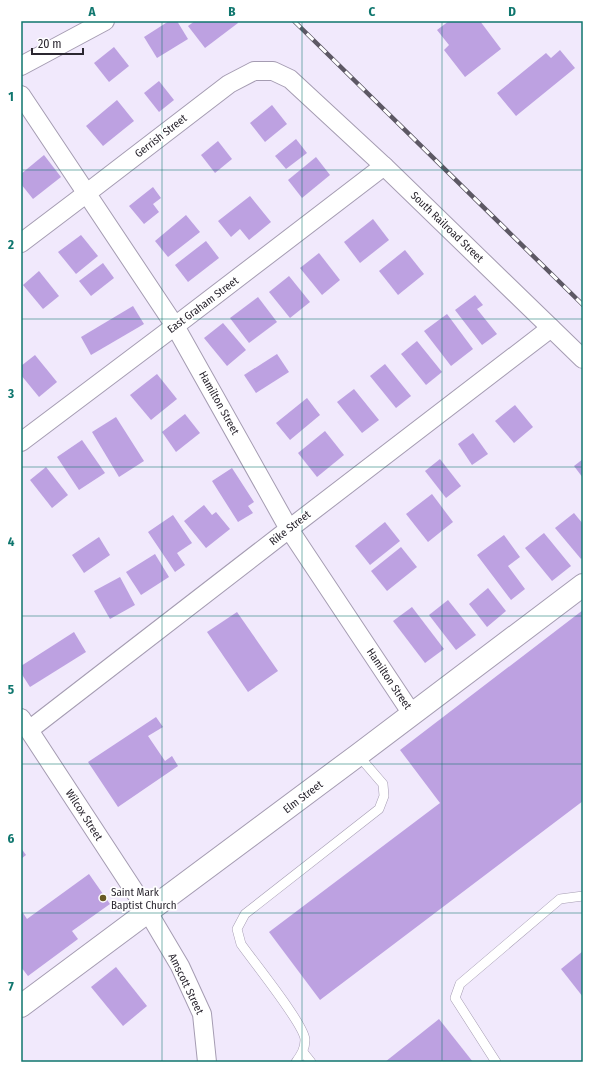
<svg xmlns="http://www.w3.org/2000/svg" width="604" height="1083" font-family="'Fira Sans Condensed',sans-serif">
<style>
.building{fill:#bda1e1}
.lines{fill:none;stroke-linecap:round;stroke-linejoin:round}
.lane-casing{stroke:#a59cb2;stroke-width:10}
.street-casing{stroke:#a59cb2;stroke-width:20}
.secondary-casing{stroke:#a59cb2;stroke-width:24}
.lane{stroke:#fff;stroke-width:9}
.street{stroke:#fff;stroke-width:18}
.secondary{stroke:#fff;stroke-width:22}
.rail-casing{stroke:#5d5864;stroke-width:4.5}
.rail{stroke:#fff;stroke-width:3;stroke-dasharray:9;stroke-linecap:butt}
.grid{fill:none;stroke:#0f766e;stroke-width:1;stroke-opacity:0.55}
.poi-dot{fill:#695926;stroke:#fff;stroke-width:1.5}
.labels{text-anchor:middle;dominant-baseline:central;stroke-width:3.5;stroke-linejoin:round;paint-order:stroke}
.street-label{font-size:11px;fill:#2b2730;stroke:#fff}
.poi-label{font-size:11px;fill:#2b2730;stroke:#fff;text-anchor:start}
.neatline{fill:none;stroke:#0f766e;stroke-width:1.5}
.grid-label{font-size:13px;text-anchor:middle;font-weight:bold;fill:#0f766e}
</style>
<rect width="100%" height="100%" fill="#f1e9fc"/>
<!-- building -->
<g class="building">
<polygon points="169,21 177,21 188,39 157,58 144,37"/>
<polygon points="195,21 237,21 238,23 205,48 188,26"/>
<polygon points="449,21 480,21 501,49 465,77 444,50 449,45 437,30"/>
<polygon points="114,47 129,66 109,82 94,63"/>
<polygon points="560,50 575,68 516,116 497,93 546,53 551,58"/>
<polygon points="159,81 174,100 159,112 144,93"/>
<polygon points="117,100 134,121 103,146 86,126"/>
<polygon points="272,105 287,124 265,142 250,123"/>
<polygon points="296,139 307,153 286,169 275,156"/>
<polygon points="218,141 232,159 215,173 201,155"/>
<polygon points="44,155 61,177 33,199 21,184 21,174"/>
<polygon points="316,157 330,175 302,198 288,180"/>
<polygon points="153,187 161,198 153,204 159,212 144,224 129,206"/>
<polygon points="250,196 271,222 249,240 240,229 231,237 218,221"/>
<polygon points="186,215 200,232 168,257 155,241"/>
<polygon points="373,219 389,240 360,263 344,242"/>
<polygon points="81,235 98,256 76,274 58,252"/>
<polygon points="206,241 219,258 188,282 175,265"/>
<polygon points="405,250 424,274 398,295 379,271"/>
<polygon points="319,253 340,280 322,295 300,268"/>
<polygon points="103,263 114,278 91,296 79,281"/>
<polygon points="39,271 59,296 43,309 23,285"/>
<polygon points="289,276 310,302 290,318 269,292"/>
<polygon points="475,295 483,305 477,309 497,334 482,345 455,310"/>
<polygon points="258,297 277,322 249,343 230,318"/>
<polygon points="133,306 144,324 91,355 81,337"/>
<polygon points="447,314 473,349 451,366 424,331"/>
<polygon points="223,323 246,350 227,366 204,338"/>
<polygon points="417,341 442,372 426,385 401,354"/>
<polygon points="277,354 289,372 256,393 244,375"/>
<polygon points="35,355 57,382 39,397 21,375 21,366"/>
<polygon points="385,364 411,396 396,408 370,376"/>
<polygon points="157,374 177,399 151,420 130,395"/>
<polygon points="354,389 379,420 362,433 337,402"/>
<polygon points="307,398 320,415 290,440 276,423"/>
<polygon points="515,405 533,427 514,443 495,421"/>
<polygon points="185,414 200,433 176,452 162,432"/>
<polygon points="116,417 144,461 119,477 92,432"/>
<polygon points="325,431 344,455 317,477 298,453"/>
<polygon points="473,433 488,454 472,465 458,444"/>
<polygon points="82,440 105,473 79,490 57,457"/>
<polygon points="440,459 461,486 446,498 425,471"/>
<polygon points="583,459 583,478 574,466"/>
<polygon points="46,467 68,495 52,508 30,480"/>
<polygon points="232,468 254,502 248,506 253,513 238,522 212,481"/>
<polygon points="432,494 453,522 428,542 406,514"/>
<polygon points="204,505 212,515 216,512 230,529 206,548 184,521"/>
<polygon points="574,513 583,524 583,557 581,559 555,528"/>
<polygon points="173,515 192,543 177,553 185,565 175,572 148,532"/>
<polygon points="385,522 400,541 370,565 355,546"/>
<polygon points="544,533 571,566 552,581 525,548"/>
<polygon points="504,535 520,557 508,566 525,589 511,600 477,555"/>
<polygon points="99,537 110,555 84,573 72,555"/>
<polygon points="401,547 417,567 387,591 371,571"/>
<polygon points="155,554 169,577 141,595 126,572"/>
<polygon points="120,577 135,605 110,619 94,591"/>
<polygon points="488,588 506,611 487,627 469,604"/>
<polygon points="448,600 476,635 456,650 429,615"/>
<polygon points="412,607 444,649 425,663 393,621"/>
<polygon points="583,610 583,801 320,1000 269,932 440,803 400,750"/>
<polygon points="237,612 278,671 248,692 207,632"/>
<polygon points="74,632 86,652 30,687 21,673 21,666"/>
<polygon points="156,717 163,727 148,736 165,761 172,756 178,766 118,807 88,762"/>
<polygon points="21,848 26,855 21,859"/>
<polygon points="89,874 110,904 72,931 78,939 28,976 21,967 21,910 27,919"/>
<polygon points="583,951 583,997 561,969"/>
<polygon points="116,967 147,1006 123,1026 91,987"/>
<polygon points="439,1019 473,1062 385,1062"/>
</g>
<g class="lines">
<defs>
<g id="lane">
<polyline points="303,1052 311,1062"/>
<path d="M296 1062C301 1055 305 1049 305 1040 305 1025 252 960 241 944L237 929 245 914 379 809 384 796 383 784 358 755"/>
<polyline points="496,1062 455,998 460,984 560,899 583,896"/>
</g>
<g id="street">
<polyline points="21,66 105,21"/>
<polyline points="21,95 175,326 289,529 412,714"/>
<polyline points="21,243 87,193 229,84 254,71 273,71 290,79 384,166 583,359"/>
<polyline points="21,442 175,326 384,166"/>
<polyline points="21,718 148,912 180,966 202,1014 207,1062"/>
<polyline points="29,730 289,529 551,328"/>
</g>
<polyline id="secondary" points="21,1006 358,755 583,585"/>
</defs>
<!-- lane casing -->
<use href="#lane" class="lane-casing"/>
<!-- street casing -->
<use href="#street" class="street-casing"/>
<!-- secondary casing -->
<use href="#secondary" class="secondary-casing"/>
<!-- lane -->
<use href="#lane" class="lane"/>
<!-- street -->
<use href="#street" class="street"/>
<!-- secondary -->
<use href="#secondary" class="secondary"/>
<defs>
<polyline id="rail" points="294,21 583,305"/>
</defs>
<!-- rail casing -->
<use href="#rail" class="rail-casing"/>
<!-- rail -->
<use href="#rail" class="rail"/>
</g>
<!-- grid -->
<path class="grid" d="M162 21V1062M302 21V1062M442 21V1062M21 170H583M21 319H583M21 467H583M21 616H583M21 764H583M21 913H583"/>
<!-- markers -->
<circle class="poi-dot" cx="103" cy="898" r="4"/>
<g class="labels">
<!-- street labels -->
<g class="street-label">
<text transform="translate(161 136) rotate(-38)">Gerrish Street</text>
<text transform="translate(447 227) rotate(44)">South Railroad Street</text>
<text transform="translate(203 305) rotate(-37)">East Graham Street</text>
<text transform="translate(219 403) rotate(61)">Hamilton Street</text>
<text transform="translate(290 528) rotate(-38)">Rike Street</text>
<text transform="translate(389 679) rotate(56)">Hamilton Street</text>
<text transform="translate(303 797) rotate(-37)">Elm Street</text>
<text transform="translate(84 815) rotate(57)">Wilcox Street</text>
<text transform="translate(186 984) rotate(64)">Amscott Street</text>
</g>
<!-- poi labels -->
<g class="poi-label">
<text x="111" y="892">Saint Mark<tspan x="111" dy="13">Baptist Church</tspan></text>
</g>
</g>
<!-- border -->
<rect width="604" height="1083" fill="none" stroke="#ffffff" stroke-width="44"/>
<!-- scale -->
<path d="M32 48v6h51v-6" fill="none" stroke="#2b2730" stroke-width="2"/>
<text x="38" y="48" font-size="12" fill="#2b2730" stroke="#ffffff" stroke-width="3" paint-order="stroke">20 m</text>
<rect x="22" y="22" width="560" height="1039" class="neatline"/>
<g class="grid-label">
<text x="92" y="16">A</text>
<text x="232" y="16">B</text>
<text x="372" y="16">C</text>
<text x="512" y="16">D</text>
<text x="11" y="101">1</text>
<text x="11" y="249">2</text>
<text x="11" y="398">3</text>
<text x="11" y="546">4</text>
<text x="11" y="694">5</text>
<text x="11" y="843">6</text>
<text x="11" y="991">7</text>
</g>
</svg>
